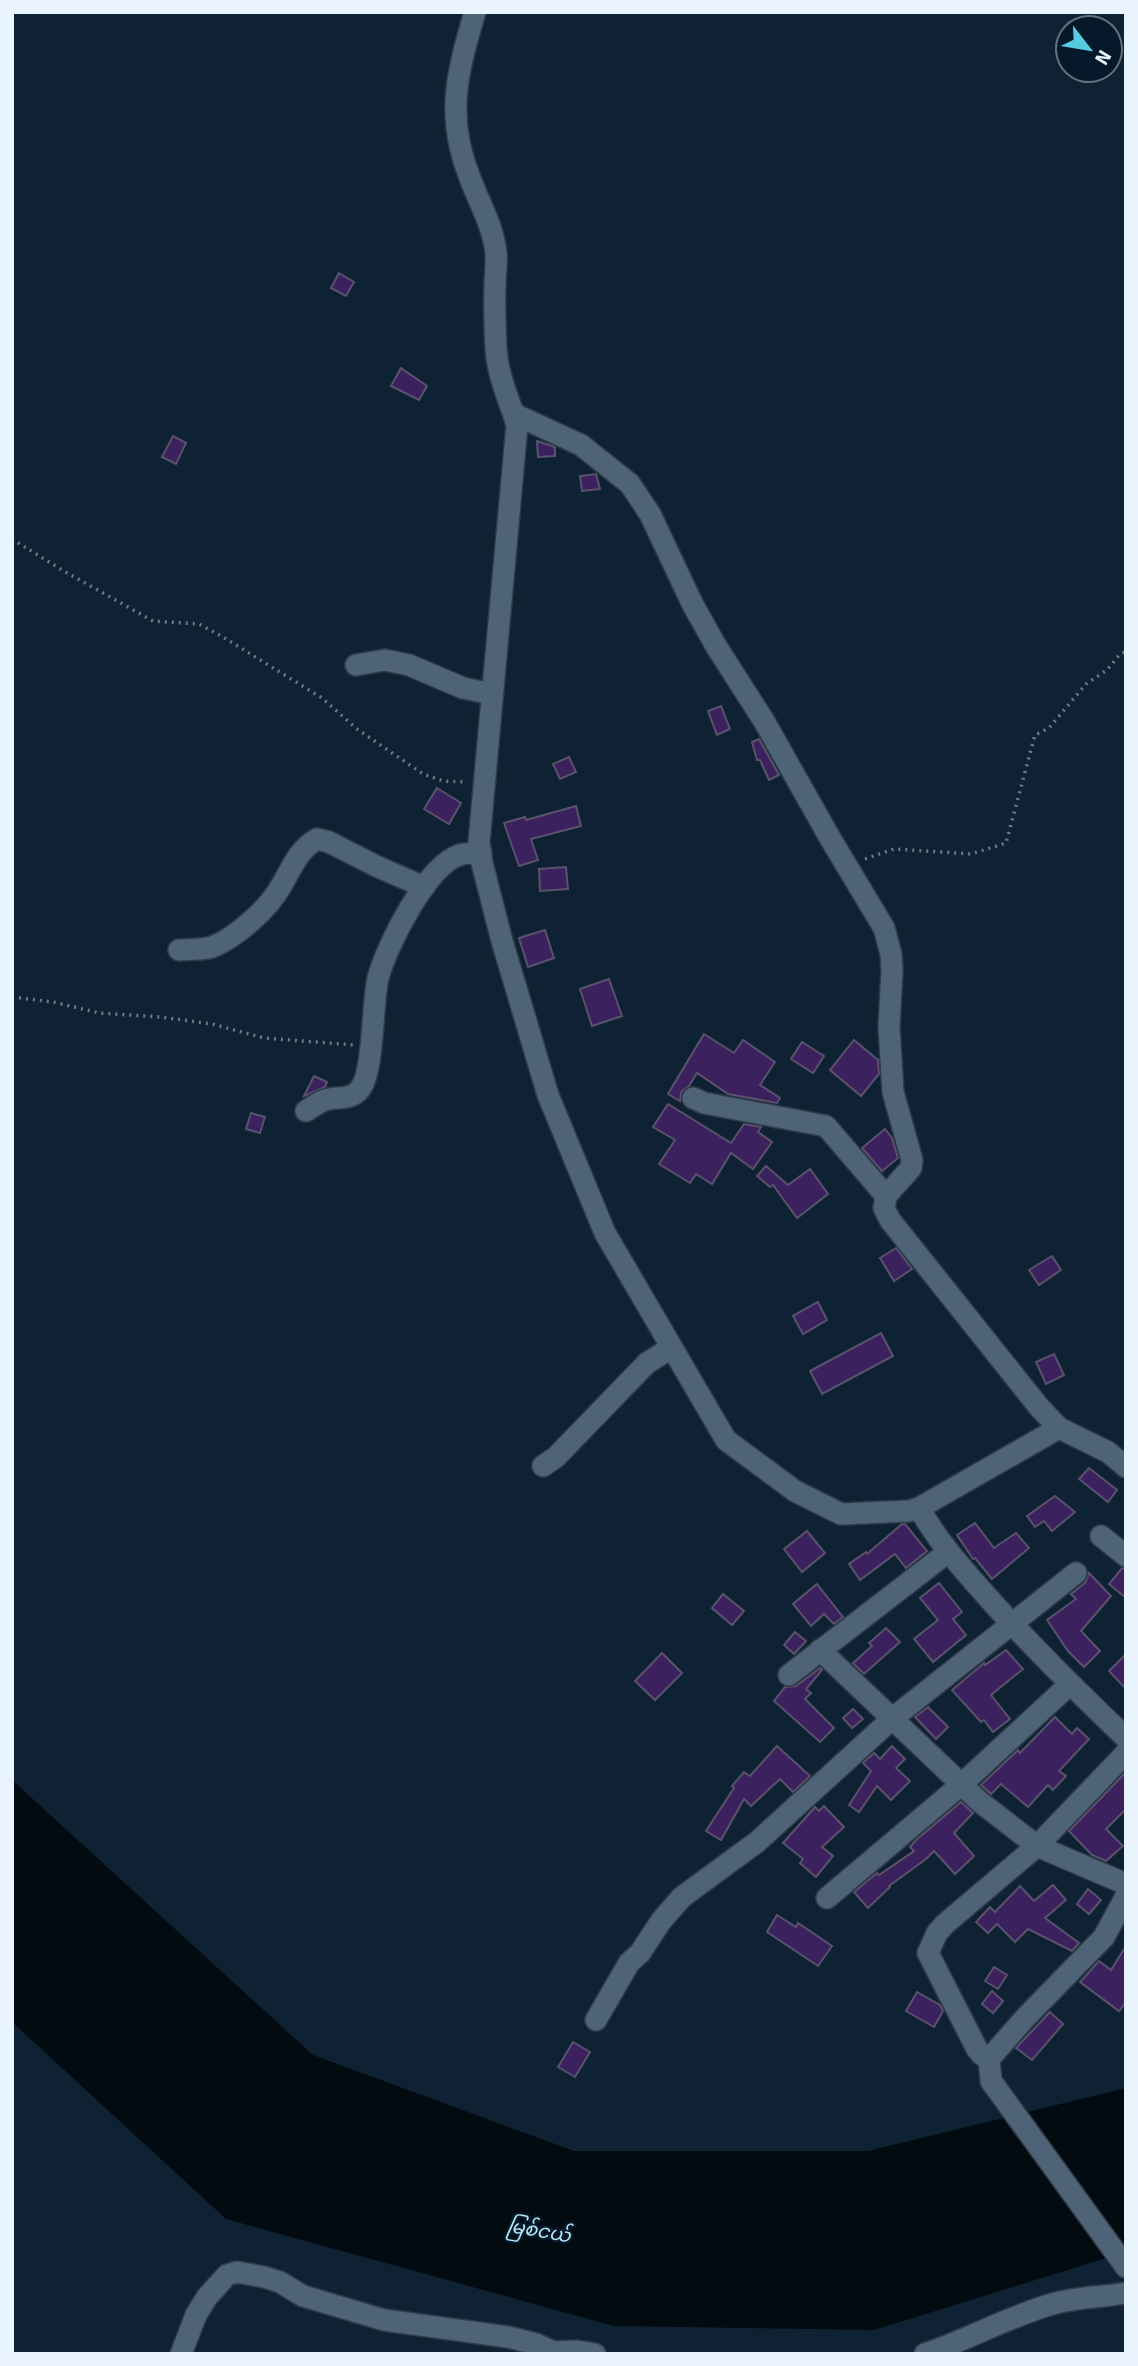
<svg xmlns="http://www.w3.org/2000/svg" width="1138" height="2366" font-family="Signika,'Noto Sans Myanmar',sans-serif">
<style>
.water{fill:#020b0f}
.building{fill:#3b225f;stroke:#5a526c;stroke-width:2}
.lines{fill:none;stroke-linecap:round;stroke-linejoin:round}
.minor-casing{stroke:#2f3a48;stroke-width:24}
.path{stroke:#6c7b8a;stroke-width:3.5;stroke-dasharray:2 5;stroke-linecap:butt}
.minor{stroke:#4e6378;stroke-width:21}
.labels{text-anchor:middle;dominant-baseline:central;stroke-width:5;stroke-linejoin:round;paint-order:stroke}
.water-label{font-size:19px;font-style:italic;fill:#b7e7f7;stroke:#06192a}
</style>
<rect width="100%" height="100%" fill="#0f2234"/>
<!-- water -->
<polygon class="water" points="12,1780 313,2055 574,2151 868,2151 1126,2088 1126,2252 874,2330 614,2326 226,2219 12,2022"/>
<!-- building -->
<g class="building">
<polygon points="339,273 354,282 346,296 331,288"/>
<polygon points="401,368 427,386 419,400 391,386"/>
<polygon points="173,436 186,443 176,464 162,457"/>
<polygon points="537,441 555,447 555,456 538,457"/>
<polygon points="596,474 600,489 582,491 580,476"/>
<polygon points="721,706 730,729 717,735 708,711"/>
<polygon points="759,739 779,775 769,780 760,760 757,760 752,742"/>
<polygon points="569,757 576,772 560,779 553,764"/>
<polygon points="437,788 461,803 449,824 424,809"/>
<polygon points="576,806 581,826 531,839 538,860 519,866 504,823 525,817 526,820"/>
<polygon points="566,867 568,889 540,891 539,869"/>
<polygon points="545,930 554,958 528,967 519,938"/>
<polygon points="609,979 622,1016 592,1026 580,989"/>
<polygon points="704,1034 734,1053 743,1040 775,1062 760,1085 780,1098 777,1103 728,1094 697,1073 689,1086 681,1092 680,1101 668,1094"/>
<polygon points="854,1040 878,1060 879,1074 861,1096 830,1070"/>
<polygon points="802,1042 824,1056 813,1073 791,1059"/>
<polygon points="314,1076 327,1082 325,1087 304,1096"/>
<polygon points="668,1104 731,1143 744,1124 761,1127 758,1132 772,1142 753,1169 731,1153 712,1184 696,1174 690,1183 659,1164 675,1140 653,1127"/>
<polygon points="251,1113 265,1117 260,1133 246,1129"/>
<polygon points="885,1129 892,1138 898,1158 882,1171 862,1148"/>
<polygon points="766,1166 788,1185 810,1169 828,1194 797,1218 773,1185 770,1187 757,1176"/>
<polygon points="896,1248 912,1269 894,1281 880,1258"/>
<polygon points="1052,1256 1061,1270 1039,1285 1029,1270"/>
<polygon points="818,1302 827,1320 803,1334 793,1316"/>
<polygon points="881,1333 893,1356 822,1394 810,1371"/>
<polygon points="1054,1354 1064,1375 1046,1384 1036,1362"/>
<polygon points="1089,1468 1117,1490 1108,1502 1079,1479"/>
<polygon points="1055,1496 1075,1512 1052,1531 1044,1521 1035,1527 1027,1516"/>
<polygon points="975,1523 994,1548 1016,1533 1029,1548 992,1579 975,1558 973,1559 957,1535"/>
<polygon points="902,1524 905,1524 927,1551 906,1568 895,1554 860,1580 849,1564 866,1552 867,1554"/>
<polygon points="807,1531 825,1553 802,1572 784,1549"/>
<polygon points="1122,1568 1126,1569 1126,1598 1109,1584"/>
<polygon points="1089,1573 1111,1596 1081,1631 1100,1651 1084,1667 1068,1651 1047,1620 1076,1599 1071,1594 1085,1583"/>
<polygon points="939,1583 962,1612 953,1619 966,1635 933,1662 914,1639 938,1620 920,1598"/>
<polygon points="817,1584 843,1617 834,1624 824,1614 811,1626 793,1604"/>
<polygon points="723,1594 744,1611 732,1625 712,1608"/>
<polygon points="886,1628 900,1642 864,1674 853,1663 872,1646 869,1643"/>
<polygon points="795,1632 806,1641 794,1654 784,1645"/>
<polygon points="1006,1650 1023,1669 991,1695 1010,1719 993,1732 984,1720 981,1722 952,1690 984,1663 985,1665"/>
<polygon points="662,1653 682,1673 655,1700 635,1681"/>
<polygon points="1126,1654 1126,1689 1109,1671"/>
<polygon points="820,1668 822,1670 806,1689 811,1693 805,1699 834,1728 820,1742 774,1701 785,1687 796,1686"/>
<polygon points="928,1707 948,1727 936,1739 915,1717"/>
<polygon points="853,1709 863,1719 852,1728 843,1718"/>
<polygon points="1055,1717 1072,1734 1077,1728 1089,1739 1059,1771 1066,1776 1053,1790 1048,1785 1028,1807 1001,1784 991,1794 981,1785 1018,1750 1020,1753"/>
<polygon points="777,1746 810,1776 793,1792 780,1779 751,1806 744,1799 721,1840 706,1831 734,1788 732,1786 744,1772 750,1776"/>
<polygon points="892,1746 905,1759 896,1768 910,1781 891,1800 877,1786 859,1812 849,1805 871,1771 863,1763 874,1753 880,1759"/>
<polygon points="1126,1772 1126,1809 1106,1829 1123,1846 1106,1861 1092,1855 1069,1831"/>
<polygon points="961,1802 973,1813 954,1833 974,1856 955,1874 934,1851 926,1859 889,1886 890,1887 868,1908 854,1892 877,1873 879,1875 914,1851 910,1847 916,1840"/>
<polygon points="824,1806 844,1827 822,1847 833,1856 816,1877 800,1863 803,1859 783,1843 815,1807 819,1811"/>
<polygon points="1053,1885 1066,1900 1045,1918 1079,1943 1072,1951 1028,1929 1015,1942 997,1924 988,1933 976,1922 990,1907 995,1912 1020,1886 1034,1901"/>
<polygon points="1088,1889 1101,1900 1089,1914 1077,1904"/>
<polygon points="777,1915 796,1927 798,1923 832,1946 818,1966 767,1932"/>
<polygon points="1126,1946 1126,2002 1119,2011 1080,1982 1099,1961 1111,1970"/>
<polygon points="994,1967 1007,1975 998,1989 985,1981"/>
<polygon points="992,1991 1003,2001 993,2013 982,2004"/>
<polygon points="917,1992 940,2005 943,2011 934,2027 906,2011"/>
<polygon points="1050,2012 1063,2024 1032,2060 1016,2048"/>
<polygon points="573,2042 590,2052 575,2077 558,2067"/>
</g>
<g class="lines">
<defs>
<g id="minor">
<path d="M475 12C457 73 445 117 470 178 479 203 493 225 496 253 497 263 495 274 495 285 494 306 495 328 496 349 498 377 509 399 517 425L479 842 482 863 502 941 548 1095 605 1233 726 1440 795 1491 841 1514 909 1511 919 1508 1059 1428 1108 1452 1126 1467"/>
<polyline points="514,414 581,445 630,484 650,514 693,605 716,646 764,721 830,838 884,928 891,954 892,971 889,1027 893,1092 912,1160 911,1168 886,1196 884,1208 890,1220 1039,1407 1059,1428"/>
<polyline points="356,665 385,660 409,665 463,688 492,694"/>
<path d="M179 950C189 949 203 950 212 947 237 937 269 908 281 886 292 868 298 850 317 839L329 842 376 866 424 887"/>
<polyline points="693,1098 704,1103 826,1126 886,1196"/>
<path d="M306 1111C312 1107 319 1102 325 1100 337 1096 351 1101 360 1089 374 1072 372 1003 378 978 387 945 426 867 459 855 465 853 474 853 481 853"/>
<polyline points="543,1466 556,1457 647,1363 671,1348"/>
<path d="M919 1508C937 1540 960 1566 984 1593 1029 1644 1077 1691 1126 1738"/>
<polyline points="1101,1536 1126,1556"/>
<polyline points="820,1650 980,1802 1037,1846 1126,1884"/>
<polyline points="789,1675 948,1552"/>
<polyline points="1126,1896 1104,1937 1026,2017 989,2059 991,2081 1126,2267"/>
<polyline points="827,1898 962,1784 1069,1685"/>
<polyline points="596,2020 629,1963 640,1953 661,1921 682,1897 757,1842 893,1718 1076,1573"/>
<polyline points="989,2059 981,2054 977,2049 928,1953 937,1933 945,1924 1037,1846 1126,1753"/>
<polyline points="181,2354 196,2315 207,2297 227,2275 237,2272 264,2277 280,2282 303,2296 384,2320 508,2337 536,2344 554,2352 577,2351 595,2354"/>
<path d="M925 2354C970 2339 1011 2315 1056 2303 1079 2297 1103 2297 1126 2293"/>
</g>
</defs>
<!-- minor casing -->
<use href="#minor" class="minor-casing"/>
<!-- path -->
<g class="path">
<polyline points="12,539 62,570 153,621 199,624 223,637 322,698 357,729 423,774 443,781 466,782"/>
<polyline points="865,859 894,849 971,854 1006,843 1035,735 1049,728 1086,684 1107,670 1120,654 1126,652"/>
<polyline points="12,997 53,1002 99,1013 161,1017 212,1024 264,1038 354,1045"/>
</g>
<!-- minor -->
<use href="#minor" class="minor"/>
</g>
<g class="labels">
<!-- water labels -->
<g class="water-label">
<text transform="translate(539 2231) rotate(10)">မြစ်ငယ်</text>
</g>
</g>
<!-- border -->
<rect width="1138" height="2366" fill="none" stroke="#eaf4fe" stroke-width="28"/>
<!-- north arrow -->
<g transform="translate(1089 49) rotate(121)"><circle r="33" fill="#06192a" stroke="#61717f" stroke-width="2"/>
<path d="M0-5L12 26L0 18L-12 26Z" fill="#55cae0"/>
<text y="-10" font-size="19" font-weight="bold" text-anchor="middle" fill="#eaf4fe">N</text>
</g>
</svg>
